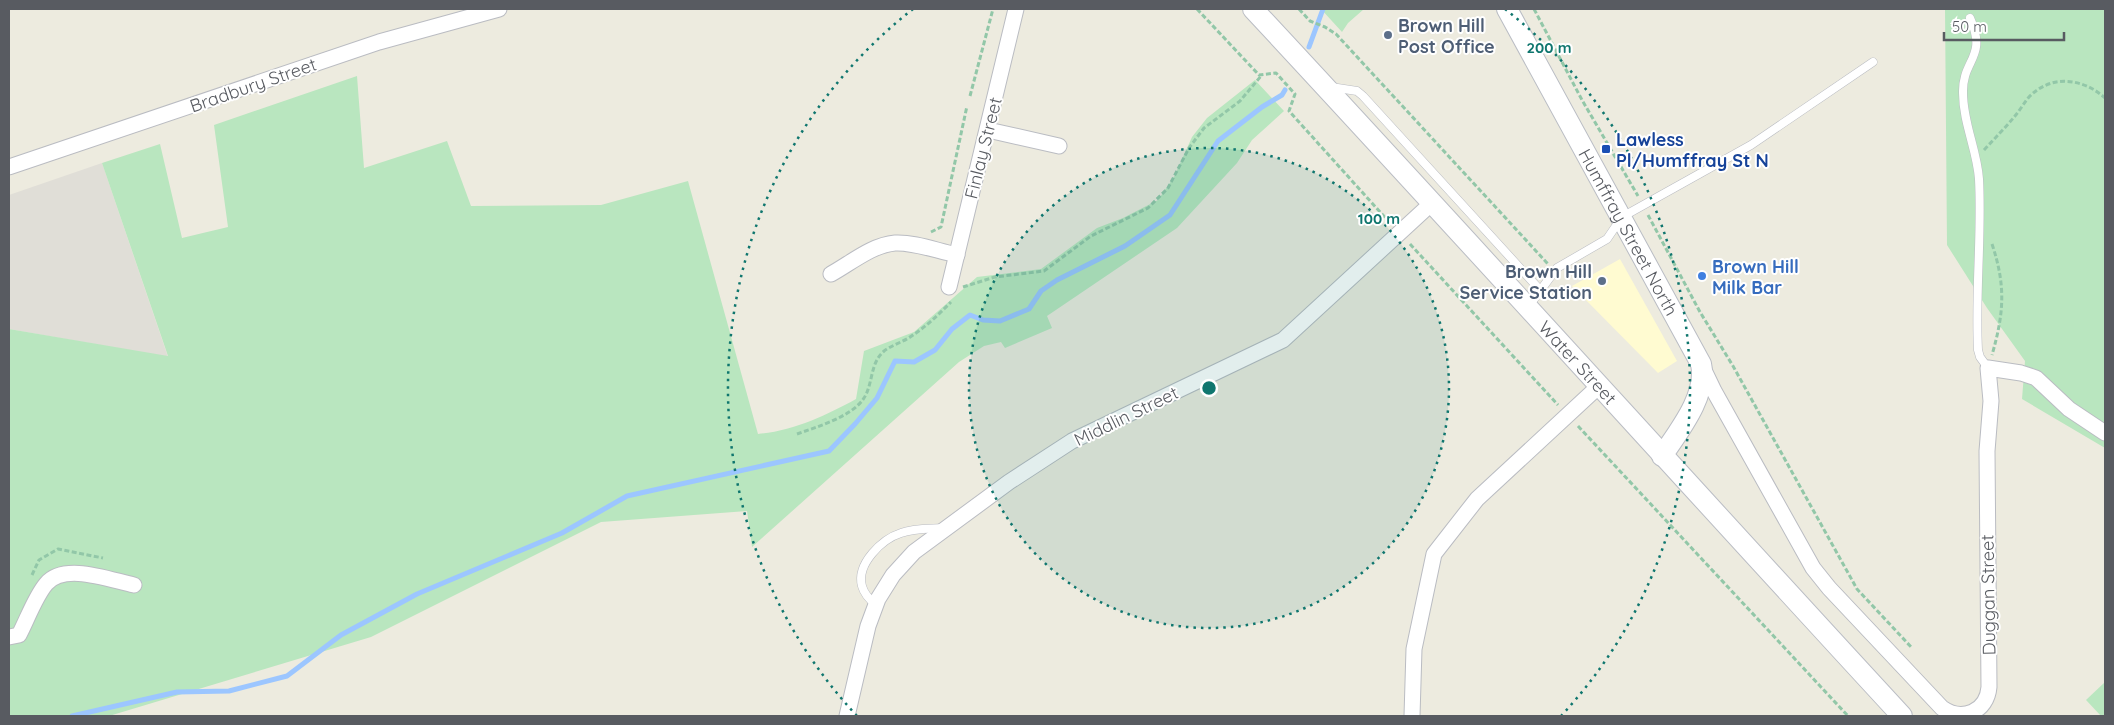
<svg xmlns="http://www.w3.org/2000/svg" width="2114" height="725" font-family="Quicksand,sans-serif">
<style>
.commercial{fill:#fffbd1}
.industrial{fill:#e0ded7}
.green{fill:#b9e6bf}
.lines{fill:none;stroke-linecap:round;stroke-linejoin:round}
.stream{stroke:#9cc6ff;stroke-width:5}
.lane-casing{stroke:#babcc2;stroke-width:9}
.street-casing{stroke:#babcc2;stroke-width:17}
.secondary-casing{stroke:#babdc4;stroke-width:22}
.path{stroke:#92c7a8;stroke-width:3;stroke-dasharray:5 2.5;stroke-linecap:butt}
.lane{stroke:#fff;stroke-width:8}
.street{stroke:#fff;stroke-width:15}
.secondary{stroke:#fff;stroke-width:20}
.ring{fill:none;stroke:#0f766e;stroke-width:2.5;stroke-dasharray:2.5 5}
.service-dot{fill:#5c6f8a;stroke:#fff;stroke-width:2}
.transit-dot{fill:#1a4fb4;stroke:#fff;stroke-width:2}
.shop-dot{fill:#3f7fe0;stroke:#fff;stroke-width:2}
.labels{text-anchor:middle;dominant-baseline:central;stroke-width:4;stroke-linejoin:round;paint-order:stroke}
.service-label{font-size:18px;font-weight:bold;fill:#4e5e75;stroke:#fff;text-anchor:start}
.street-label{font-size:18px;fill:#585b61;stroke:#fff}
.transit-label{font-size:18px;font-weight:bold;fill:#164399;stroke:#fff;text-anchor:start}
.shop-label{font-size:18px;font-weight:bold;fill:#366cbe;stroke:#fff;text-anchor:start}
.centre{fill:#0f766e;stroke:#fff;stroke-width:2.5}
.ring-label{font-size:15px;text-anchor:middle;font-weight:bold;fill:#0f766e;stroke:#fff;stroke-width:4;stroke-linejoin:round;paint-order:stroke}
</style>
<rect width="100%" height="100%" fill="#edebdf"/>
<!-- commercial -->
<polygon class="commercial" points="1620,259 1677,361 1658,373 1572,286"/>
<!-- industrial -->
<polygon class="industrial" points="102,163 168,357 9,329 9,195"/>
<!-- green -->
<g class="green">
<polygon points="1321,9 1364,9 1348,23 1342,32"/>
<polygon points="1945,9 2105,9 2105,448 2022,399 2025,361 1987,308 1947,245"/>
<path d="M357 76 364 168 447 141 471 206 601 205 688 181 758 434C793 431 827 415 856 399L864 351 914 332 977 277 1041 269 1097 228 1123 218 1158 200 1174 177 1192 137 1207 118 1255 80 1284 111 1252 140 1237 163 1177 228 1047 316 1052 328 1005 348 1001 342 984 346 959 362 752 547 747 511 601 522 371 637 109 716H9V329L168 356 102 163 160 144 182 238 228 227 214 125Z"/>
<polygon points="2105,682 2105,716 2101,716 2086,700"/>
</g>
<g class="lines">
<!-- stream -->
<g class="stream">
<polyline points="1309,47 1323,9"/>
<polyline points="72,716 177,692 229,691 287,676 341,635 417,594 562,533 627,496 829,451 855,424 877,398 895,361 914,362 935,350 952,329 970,315 983,320 1000,321 1029,309 1041,291 1057,280 1125,246 1170,215 1218,141 1262,107 1282,95 1285,90"/>
</g>
<defs>
<g id="lane">
<path d="M1970 18C1988 58 1962 59 1963 93 1963 123 1977 150 1979 179 1982 236 1975 293 1978 350L1980 357 1988 368"/>
<polyline points="1331,87 1357,91 1363,96 1541,291"/>
<polyline points="1528,307 1557,268 1607,239 1622,217 1751,145 1873,62"/>
<path d="M876 605C870 600 864 594 862 586 856 564 882 539 901 533 914 528 930 529 944 528"/>
</g>
<g id="street">
<polyline points="988,130 1059,146"/>
<polyline points="9,167 379,42 499,9"/>
<path d="M831 274C851 263 872 245 895 243 915 242 937 251 957 255"/>
<polyline points="949,287 1016,9"/>
<path d="M1702 366 1714 391 1813 568 1829 588 1942 708C1962 722 1987 712 1989 687L1987 451 1991 401 1988 368 2021 373 2036 378 2069 409 2105 433"/>
<path d="M9 637 19 635C27 620 35 597 46 584 64 562 110 580 134 585"/>
<polyline points="847,716 868,626 878,599 893,575 914,552 1009,482 1072,441 1283,340 1433,202"/>
<polyline points="1412,716 1414,649 1434,554 1477,499 1599,386"/>
</g>
<g id="secondary">
<path id="s1" d="M1253 9C1471 243 1685 481 1902 716"/>
<path id="s2" d="M1507 9 1701 364C1708 395 1678 432 1662 456"/>
</g>
</defs>
<!-- lane casing -->
<use href="#lane" class="lane-casing"/>
<!-- street casing -->
<use href="#street" class="street-casing"/>
<!-- secondary casing -->
<use href="#secondary" class="secondary-casing"/>
<!-- path -->
<g class="path">
<polyline points="1197,9 1259,75 1276,73 1295,94 1289,111 1390,223"/>
<polyline points="1299,9 1310,21 1325,27 1336,34 1548,264"/>
<polyline points="1534,9 1582,100 1638,196"/>
<polyline points="970,96 993,9"/>
<path d="M1984 150C1995 138 2006 127 2015 116 2020 110 2024 103 2029 97 2051 74 2083 78 2105 98"/>
<polyline points="1648,215 1700,312 1733,366 1857,589 1912,648"/>
<polyline points="931,232 941,227 967,106"/>
<polyline points="1410,244 1558,405"/>
<path d="M1992 244C2006 286 2004 313 1992 355"/>
<polyline points="963,287 995,277 1044,271 1091,236 1148,208 1168,188 1189,148 1204,128 1240,101 1261,76"/>
<polyline points="1578,426 1848,716"/>
<path d="M797 434C816 427 852 417 864 398 873 384 870 364 883 352 891 345 904 342 913 335 927 326 939 314 951 302"/>
<polyline points="32,575 39,560 58,549 103,558"/>
</g>
<!-- lane -->
<use href="#lane" class="lane"/>
<!-- street -->
<use href="#street" class="street"/>
<!-- secondary -->
<use href="#secondary" class="secondary"/>
</g>
<!-- distance rings -->
<circle cx="1209" cy="388" r="240" fill="#0f766e" fill-opacity=".12"/>
<g class="ring">
<circle cx="1209" cy="388" r="240"/>
<path d="M857 716A481 481 0 0 1 913 9M1505 9A481 481 0 0 1 1561 716"/>
</g>
<!-- markers -->
<g class="service-dot">
<circle cx="1388" cy="35" r="5"/>
<circle cx="1602" cy="281" r="5"/>
</g>
<rect class="transit-dot" x="1601" y="144" width="10" height="10" rx="2.5"/>
<circle class="shop-dot" cx="1702" cy="276" r="5"/>
<g class="labels">
<!-- service labels -->
<g class="service-label">
<text x="1398" y="25">Brown Hill<tspan x="1398" dy="21">Post Office</tspan></text>
<text x="1592" y="271" text-anchor="end">Brown Hill<tspan x="1592" dy="21">Service Station</tspan></text>
</g>
<!-- street labels -->
<g class="street-label">
<text transform="translate(253 85) rotate(-19)">Bradbury Street</text>
<text transform="translate(983 148) rotate(-76)">Finlay Street</text>
<text stroke="none"><textPath href="#s2" startOffset="254">Humffray Street North</textPath></text>
<text stroke="none"><textPath href="#s1" startOffset="480">Water Street</textPath></text>
<text transform="translate(1126 416) rotate(-26)">Middlin Street</text>
<text transform="translate(1988 595) rotate(-91)">Duggan Street</text>
</g>
<!-- transit labels -->
<g class="transit-label">
<text x="1616" y="139">Lawless<tspan x="1616" dy="21">Pl/Humffray St N</tspan></text>
</g>
<!-- shop labels -->
<g class="shop-label">
<text x="1712" y="266">Brown Hill<tspan x="1712" dy="21">Milk Bar</tspan></text>
</g>
</g>
<circle cx="1209" cy="388" r="8" class="centre"/>
<g class="ring-label">
<text x="1549" y="53">200 m</text>
<text x="1379" y="224">100 m</text>
</g>
<!-- border -->
<rect width="2114" height="725" fill="none" stroke="#585b61" stroke-width="20"/>
<!-- scale -->
<path d="M1944 32v8h120v-8" fill="none" stroke="#585b61" stroke-width="2.5"/>
<text x="1952" y="32" font-size="15" fill="#585b61" stroke="#ffffff" stroke-width="4" paint-order="stroke">50 m</text>
</svg>
